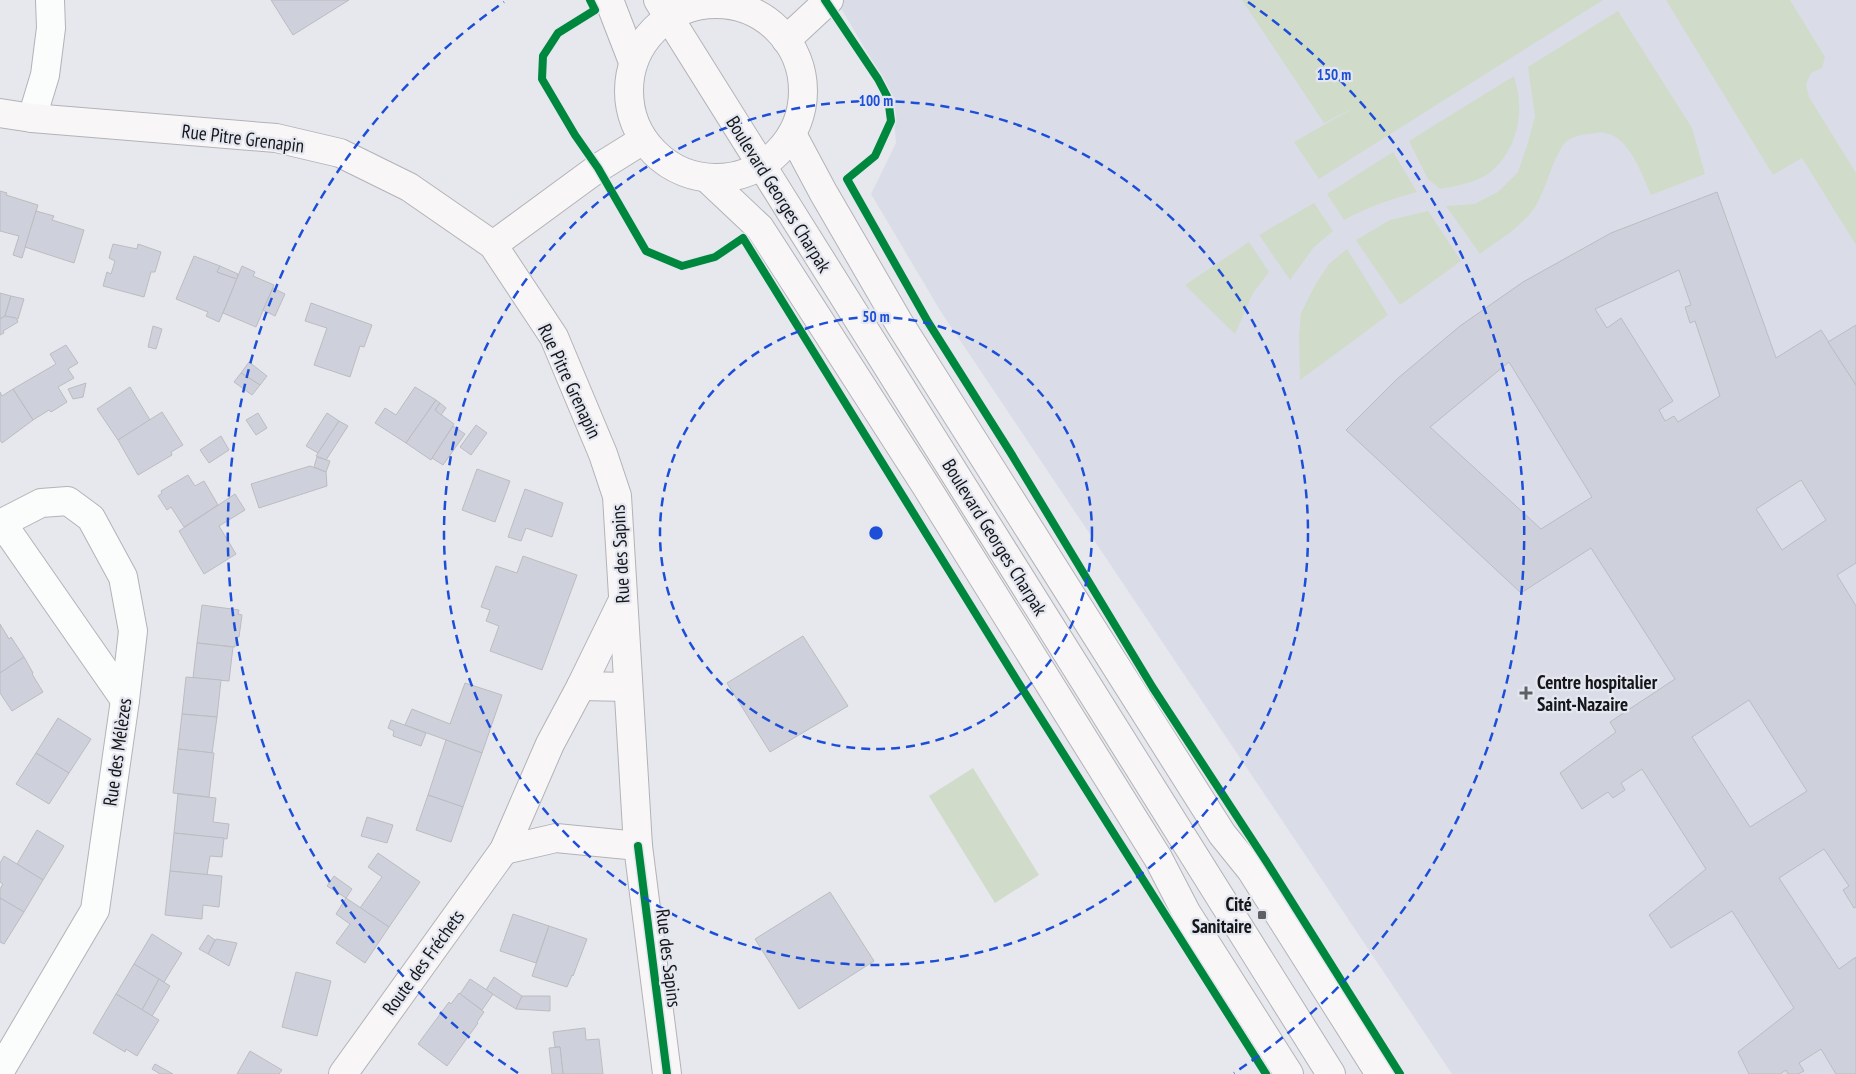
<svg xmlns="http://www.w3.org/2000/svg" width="1856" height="1074" font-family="'PT Sans Narrow',sans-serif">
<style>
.built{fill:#dadde8}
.green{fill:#d0dbca}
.building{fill:#ced1db;stroke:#bcbcc0;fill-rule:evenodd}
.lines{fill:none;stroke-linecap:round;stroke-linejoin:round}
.street-casing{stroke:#b2b3b7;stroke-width:30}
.secondary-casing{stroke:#b2b3b7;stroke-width:30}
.street{stroke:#fbfcfc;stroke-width:28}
.secondary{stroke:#f9f6f7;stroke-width:28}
.cycleway-casing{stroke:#e4e7f0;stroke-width:11}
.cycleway{stroke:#00873e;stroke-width:8}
.ring{fill:none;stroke:#1d4ed8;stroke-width:2.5;stroke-dasharray:9 6}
.poi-dot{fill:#5e6063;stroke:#e4e7f0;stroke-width:2}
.labels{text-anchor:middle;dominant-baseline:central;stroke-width:4.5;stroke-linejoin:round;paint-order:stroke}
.street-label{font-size:19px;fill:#151619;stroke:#e4e7f0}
.poi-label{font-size:19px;font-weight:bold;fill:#151619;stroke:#e4e7f0;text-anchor:start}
.centre{fill:#1d4ed8;stroke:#e4e7f0;stroke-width:2.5}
.ring-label{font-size:15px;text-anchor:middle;font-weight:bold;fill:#1d4ed8;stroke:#e4e7f0;stroke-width:4.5;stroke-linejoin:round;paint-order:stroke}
</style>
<rect width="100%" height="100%" fill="#e7e8ed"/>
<!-- built -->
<polygon class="built" points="836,0 1856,0 1856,1074 1452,1074 941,312 871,194 896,143 892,94"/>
<!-- green -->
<g class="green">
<polygon points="1242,0 1603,0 1319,179 1294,142 1359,105 1324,123"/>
<polygon points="1666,0 1790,0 1825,57 1822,68 1811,73 1806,84 1809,97 1856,173 1856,245 1802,158 1773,175"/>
<path d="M1618 11 1692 128 1705 174 1651 195C1642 175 1629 136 1605 133 1601 132 1595 133 1590 134 1581 134 1568 138 1563 145 1550 165 1547 188 1535 207 1522 227 1499 240 1480 254L1446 206 1474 204 1498 192 1518 172 1528 142 1535 116 1528 67Z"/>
<path d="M1514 76C1516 85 1519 94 1519 103 1521 129 1509 159 1488 174 1474 183 1456 186 1440 189L1428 179 1409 141Z"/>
<path d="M1393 152 1417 192C1391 199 1368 207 1344 220L1327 194Z"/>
<polygon points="1314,203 1333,231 1314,247 1290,280 1259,235"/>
<polygon points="1428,211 1461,261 1400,305 1356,240 1390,220"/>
<polygon points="1249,242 1269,272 1253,293 1235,334 1185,285"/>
<polygon points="1347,249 1388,315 1300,380 1299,336 1301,313 1315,285 1329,264"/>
<polygon points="973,768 1039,875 995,903 929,796"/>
</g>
<!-- building -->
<g class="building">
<polygon points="271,0 349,0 293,35"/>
<polygon points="0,191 7,193 6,195 38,205 22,258 13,255 19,236 0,231"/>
<path d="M1717 192 1776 358 1821 330 1856 385V563L1837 575 1856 606V907L1854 908 1843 890 1849 886 1824 849 1779 878 1839 969 1856 957V1074H1836L1821 1049 1799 1063 1804 1071 1798 1074H1788L1786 1070 1780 1074H1749L1738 1052 1794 1008 1732 911 1671 948 1649 915 1706 869 1642 769 1621 783 1625 790 1613 798 1608 792 1582 809 1560 773 1616 732 1610 722 1675 679 1591 548 1521 593 1346 430 1397 379 1460 326 1523 282 1611 233ZM1679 270 1691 305 1685 307 1690 323 1695 321 1720 396 1678 422 1674 416 1665 421 1659 410 1673 401 1621 318 1607 328 1595 309ZM1509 362 1592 497 1541 529 1430 427ZM1801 480 1826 520 1782 550 1756 509ZM1749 700 1807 791 1750 827 1692 737Z"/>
<polygon points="36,211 54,216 52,220 84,230 74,263 25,247"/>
<polygon points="113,244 137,249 138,244 161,252 155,272 151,272 144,297 103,286 107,272 111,274 115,261 109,258"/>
<polygon points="194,256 220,266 217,272 237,279 219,322 206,316 208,312 176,299"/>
<polygon points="220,266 238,274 237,279 217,272"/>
<polygon points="242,266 255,272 253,276 274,285 256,327 223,313"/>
<polygon points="273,288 285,294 275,316 263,310"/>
<polygon points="0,293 11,296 5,316 0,319"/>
<polygon points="11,296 24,299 18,319 5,316"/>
<polygon points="311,303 372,325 364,347 360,346 350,377 314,365 327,328 305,321"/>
<polygon points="5,316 16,318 18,322 3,331 4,333 0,335 0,319"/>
<polygon points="1856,325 1856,385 1828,342"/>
<polygon points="153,326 162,329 156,349 148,347"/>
<polygon points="66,345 78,363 68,369 74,378 58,387 67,402 51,412 49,410 33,420 13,389 56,364 50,354"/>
<polygon points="249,362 267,376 260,385 241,373"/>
<polygon points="241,373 260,385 252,395 234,382"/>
<polygon points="86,383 83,397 73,399 68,389"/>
<polygon points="130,387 150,420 118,440 97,409"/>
<polygon points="415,387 436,400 406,443 375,423 385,408 396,415"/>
<polygon points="13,389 33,420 2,443 0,440 0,392 2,396"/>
<polygon points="436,400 440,403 435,410 454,424 431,460 406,443"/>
<polygon points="440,403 446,408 441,415 435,410"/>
<polygon points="162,412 183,445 171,452 172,455 138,475 118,440"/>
<polygon points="258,413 267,428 256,435 246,420"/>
<polygon points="327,413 339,421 318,453 306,446"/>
<polygon points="339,421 348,426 326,460 316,456"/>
<polygon points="476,425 487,433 471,455 460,447"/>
<polygon points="453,426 465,434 443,465 432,458"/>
<polygon points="221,436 229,450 209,463 200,450"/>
<polygon points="317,457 330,461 326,472 314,467"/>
<polygon points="310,466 326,472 327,486 259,508 251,484"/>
<polygon points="477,469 510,481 495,522 462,510"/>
<polygon points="188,475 195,486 204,481 218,505 184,527 171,507 167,510 158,496 162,493 161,491"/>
<polygon points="525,489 563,503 552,537 526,528 521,541 508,537"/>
<polygon points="235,494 245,510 219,526 236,554 204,574 179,531"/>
<polygon points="523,556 577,575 542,670 490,651 499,626 486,621 490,610 481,607 496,566 517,573"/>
<polygon points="202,605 239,610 238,614 242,615 239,637 236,637 235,647 197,643"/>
<polygon points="0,624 9,639 11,637 24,657 0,673"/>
<polygon points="803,636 848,706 770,752 727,683"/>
<polygon points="197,643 233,647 229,681 193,678"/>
<polygon points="24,657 33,673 32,674 43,692 12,711 0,693 0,673"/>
<polygon points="186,677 221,680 217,717 182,714"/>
<polygon points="465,683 502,695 482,753 405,725 412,709 450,724"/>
<polygon points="182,714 217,717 212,753 178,749"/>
<polygon points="58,718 91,739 69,773 36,753"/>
<polygon points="391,720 426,733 421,746 393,736 394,731 388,728"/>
<polygon points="446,740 482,753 463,807 428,795"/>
<polygon points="178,749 214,753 209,797 173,793"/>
<polygon points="36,753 69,773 49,804 16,784"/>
<polygon points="178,794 216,798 213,822 229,824 227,839 174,833"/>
<polygon points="428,795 463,807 451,842 416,830"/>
<polygon points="367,817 393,825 387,843 361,836"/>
<polygon points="37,830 64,846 43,880 17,864"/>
<polygon points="174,833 224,838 222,857 210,856 207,875 170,871"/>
<polygon points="378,853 420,882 389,927 360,908 382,877 368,867"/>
<polygon points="4,856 43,880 24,912 0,898 0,889 3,884 0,882 0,863"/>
<polygon points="170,871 222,876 219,907 203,905 202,919 165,915"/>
<polygon points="334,876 352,889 346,898 327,886"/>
<polygon points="830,892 874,961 799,1009 755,939"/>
<polygon points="0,898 24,912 4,944 0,942"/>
<polygon points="346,898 389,927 365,963 336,943 350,924 336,914"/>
<polygon points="513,914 549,926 536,963 500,951"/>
<polygon points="549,926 587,939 573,976 572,975 567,987 532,976"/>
<polygon points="152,934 182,953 164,982 134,964"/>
<polygon points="208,935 215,940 208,954 199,949"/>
<polygon points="216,939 237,943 229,966 208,954"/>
<polygon points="134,964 159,979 142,1010 116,994"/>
<polygon points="296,972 331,981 317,1036 282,1027"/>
<polygon points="494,977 522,996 516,1009 486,990"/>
<polygon points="159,979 170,986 152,1016 142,1010"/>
<polygon points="470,979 493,994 482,1010 460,994"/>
<polygon points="459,993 484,1012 477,1022 478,1023 447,1066 418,1044 449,1002 451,1004"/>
<polygon points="116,994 159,1020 137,1056 126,1049 125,1052 93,1033"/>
<polygon points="522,996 550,996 550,1011 516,1009"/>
<polygon points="585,1028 586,1040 599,1039 603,1074 563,1074 560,1047 555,1047 553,1032"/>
<polygon points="560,1047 563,1074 552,1074 549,1048"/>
<polygon points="250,1051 282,1070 279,1074 237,1074"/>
<polygon points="155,1064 173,1074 160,1074 152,1069"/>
</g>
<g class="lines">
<defs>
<g id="street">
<polyline points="32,118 45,75 51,28 50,0"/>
<polyline points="2,523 125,700"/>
<polyline points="0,524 41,503 68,501 91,518 123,577 133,631 125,700 95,910 0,1071"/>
</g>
<g id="secondary">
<polyline points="609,0 633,62"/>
<polyline points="658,0 1331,1074"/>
<circle cx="716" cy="91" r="87"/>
<polyline points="786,40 829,0"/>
<polyline points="0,113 32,118 276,138 340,153 409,187 493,245 554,337 603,454 617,496 638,846 667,1074"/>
<polyline points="792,134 823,192 899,323 1222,834 1251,870 1380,1074"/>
<polyline points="708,179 760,228 926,486 1158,858 1186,912 1289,1074"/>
<polyline points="493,245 598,168 643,140"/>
<polyline points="581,686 628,687"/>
<polyline points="504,850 556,838 638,846"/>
<polyline points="343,1074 504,850 550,744 581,686 622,602"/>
</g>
</defs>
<!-- street casing -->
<use href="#street" class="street-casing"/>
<!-- secondary casing -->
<use href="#secondary" class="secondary-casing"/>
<!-- street -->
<use href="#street" class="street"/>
<!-- secondary -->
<use href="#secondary" class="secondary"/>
<defs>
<g id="cycleway">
<polyline points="590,0 595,10 558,33 543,56 542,79 575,135 598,168 646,251 682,266 715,257 743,238 1018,682 1266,1074"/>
<polyline points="825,0 878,79 888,98 891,121 875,156 847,179 928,322 1012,455 1153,688 1266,861 1400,1074"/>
<polyline points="638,846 667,1074"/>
</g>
</defs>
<!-- cycleway casing -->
<use href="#cycleway" class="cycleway-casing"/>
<!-- cycleway -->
<use href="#cycleway" class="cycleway"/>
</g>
<!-- distance rings -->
<g class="ring">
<circle cx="876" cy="533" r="216"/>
<circle cx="876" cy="533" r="432"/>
<path d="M518 1073A648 648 0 0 1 504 2M1248 2A648 648 0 0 1 1234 1073"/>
</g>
<!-- markers -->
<g class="poi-dot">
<path d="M1523.5 685.5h5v5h5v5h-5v5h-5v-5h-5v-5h5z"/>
<rect x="1257" y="910" width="10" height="10" rx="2.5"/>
</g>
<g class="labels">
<!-- street labels -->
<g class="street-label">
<text transform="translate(243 138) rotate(7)">Rue Pitre Grenapin</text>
<text transform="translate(779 194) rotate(58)">Boulevard Georges Charpak</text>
<text transform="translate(570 381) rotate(65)">Rue Pitre Grenapin</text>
<text transform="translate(995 537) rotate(58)">Boulevard Georges Charpak</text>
<text transform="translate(620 554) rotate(-93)">Rue des Sapins</text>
<text transform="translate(117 752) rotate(-82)">Rue des Mélèzes</text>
<text transform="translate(669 958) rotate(83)">Rue des Sapins</text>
<text transform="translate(423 962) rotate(-54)">Route des Fréchets</text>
</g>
<!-- poi labels -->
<g class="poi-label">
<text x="1537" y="682">Centre hospitalier<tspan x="1537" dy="22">Saint-Nazaire</tspan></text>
<text x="1252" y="904" text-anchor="end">Cité<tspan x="1252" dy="22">Sanitaire</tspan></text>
</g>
</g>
<circle cx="876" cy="533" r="8" class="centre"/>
<g class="ring-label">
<text x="1334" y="80">150 m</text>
<text x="876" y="106">100 m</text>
<text x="876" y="322">50 m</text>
</g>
</svg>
